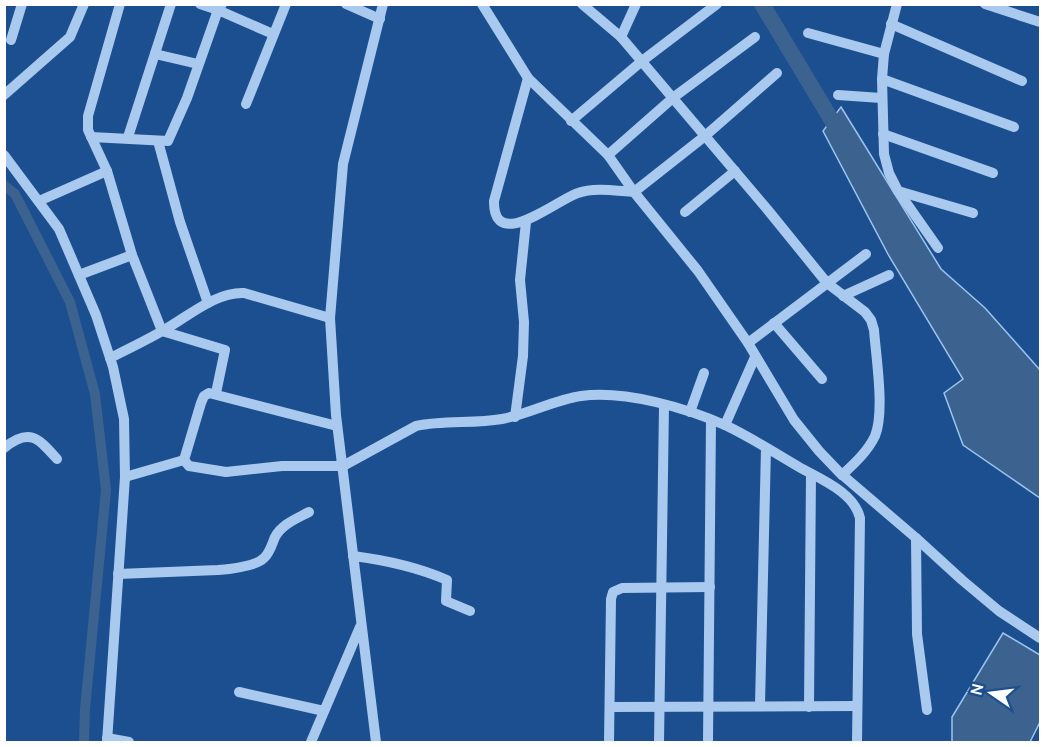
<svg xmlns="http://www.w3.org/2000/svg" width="1045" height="747" font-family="Cabin,sans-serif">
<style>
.water{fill:#3c6290;stroke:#9cc4f0;stroke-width:1.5}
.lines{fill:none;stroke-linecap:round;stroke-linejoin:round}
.canal{stroke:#3c6290;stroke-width:10}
.river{stroke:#3c6290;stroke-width:16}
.minor{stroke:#a9c9ee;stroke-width:10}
</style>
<rect width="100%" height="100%" fill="#1b4f8f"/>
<!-- water -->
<g class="water">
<polygon points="841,107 941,269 985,308 1040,370 1040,498 963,445 944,393 963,379 889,256 823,131"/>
<polygon points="1003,633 1040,655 1040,722 1030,742 952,742 952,717"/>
</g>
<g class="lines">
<!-- canal -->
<polyline class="canal" points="4,185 15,194 70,302 95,394 106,490 85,709 84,742"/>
<!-- river -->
<polyline class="river" points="762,4 843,139"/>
<!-- minor -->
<g class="minor">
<polyline points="120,4 88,116 88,130 107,171 132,255 162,331 225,350 216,393"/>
<polyline points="200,4 218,10 273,34"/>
<polyline points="346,4 380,19"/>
<polyline points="482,4 528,78 608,155 634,192 698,271 748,343 794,420 819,451 840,473 916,538 962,580 999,611 1040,638"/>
<path d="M582 4 621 37 767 209 827 283 865 312 871 320 874 330C876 357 885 412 875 436 868 451 854 464 842 475"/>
<polyline points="897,4 884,54 882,79 884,154 889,173 898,191 938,248"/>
<polyline points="985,4 1040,22"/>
<polyline points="891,24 1022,81"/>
<polyline points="808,33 884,54"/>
<polyline points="621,37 636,4"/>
<polyline points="11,40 22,4"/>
<polyline points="155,54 198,64"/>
<path d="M528 78 494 201C493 254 558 199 578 193 595 187 616 191 634 192L705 136 777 73"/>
<polyline points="882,79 1014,127"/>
<polyline points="4,95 70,37 84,4"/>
<polyline points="838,95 881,98"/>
<polyline points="246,104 286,4"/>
<polyline points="571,121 642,61 717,4"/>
<polyline points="883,134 993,173"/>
<polyline points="91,137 168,141 187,98 218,10 222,4"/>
<polyline points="128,137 171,4"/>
<polyline points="158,141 180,222 208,303"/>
<polyline points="4,155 59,229 96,315 113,367 124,419 125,477 107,742"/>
<polyline points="608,155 674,97 755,37"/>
<polyline points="898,191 973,213"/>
<polyline points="39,201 107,171"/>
<polyline points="685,212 735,171"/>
<polyline points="79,275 132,255"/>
<polyline points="843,296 889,275"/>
<polyline points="774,323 822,379"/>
<polyline points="748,343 866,254"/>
<path d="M110 358C128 349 147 340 164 330 189 316 215 292 244 293L330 318"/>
<polyline points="690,412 704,373"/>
<polyline points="515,417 523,356 524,322 520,280 526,222"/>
<polyline points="725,425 755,357"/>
<path d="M337 426 209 393 204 396 201 403 184 460 189 466 226 472 282 466H343L416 426C444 420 473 424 502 419 529 414 554 400 581 396 625 390 687 408 727 426 752 438 775 453 799 467 820 479 854 492 860 518L857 742"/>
<path d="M4 448C30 427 39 439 57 459"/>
<polyline points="125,477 184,460"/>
<polyline points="916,538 917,634 927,710"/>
<path d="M353 556C385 560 417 567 447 580L446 601 470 611"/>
<path d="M118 574 218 570C230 569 256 566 264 558 270 553 272 544 275 537 282 524 296 519 309 512"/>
<polyline points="239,692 324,711"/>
<polyline points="760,705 766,448"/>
<polyline points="610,707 857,706"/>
<polyline points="809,707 811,474"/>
<polyline points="107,738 129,742"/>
<polyline points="311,742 360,627"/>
<polyline points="376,742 336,415 330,318 343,164 383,4"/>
<polyline points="609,742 611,599 613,592 622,588 710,587"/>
<polyline points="659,742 664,406"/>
<polyline points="708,742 711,420"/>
</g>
</g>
<!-- border -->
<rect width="1045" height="747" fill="none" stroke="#ffffff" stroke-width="12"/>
<!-- north arrow -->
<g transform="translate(991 693) rotate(284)" stroke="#1b4f8f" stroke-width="4.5" paint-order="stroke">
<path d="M0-4.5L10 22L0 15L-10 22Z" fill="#ffffff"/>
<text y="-9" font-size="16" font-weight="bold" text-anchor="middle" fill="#ffffff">N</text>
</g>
</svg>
